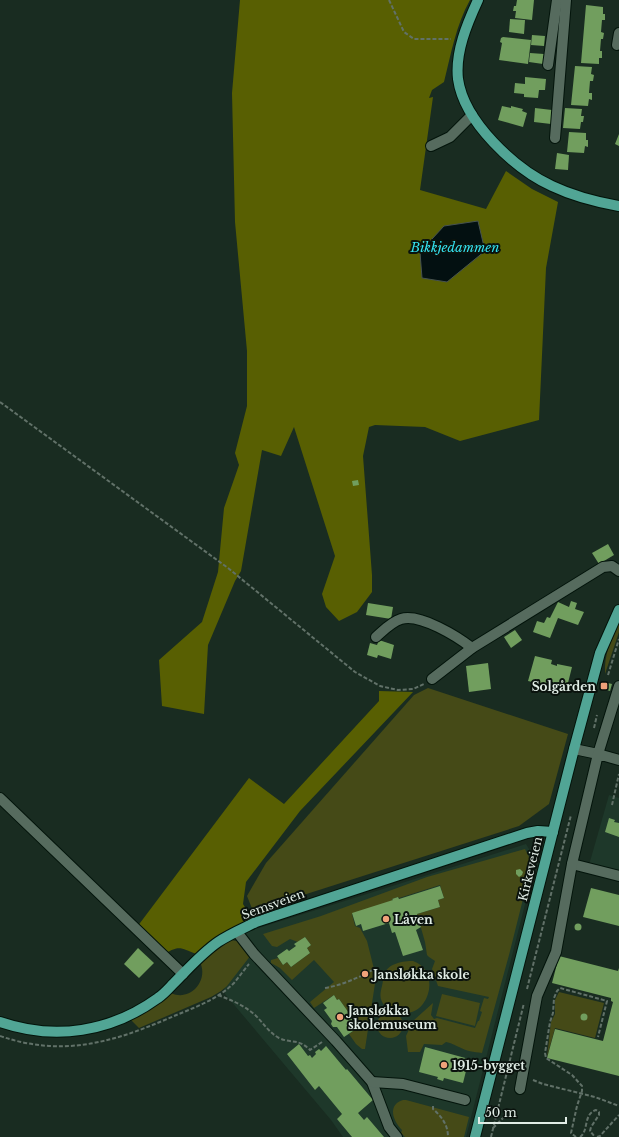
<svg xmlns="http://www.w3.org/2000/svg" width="619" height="1137" font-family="'Libre Baskerville',serif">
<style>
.built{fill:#1e382a}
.green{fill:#454a17}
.forest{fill:#585f02}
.water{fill:#031011;stroke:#465251}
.building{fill:#719e5e}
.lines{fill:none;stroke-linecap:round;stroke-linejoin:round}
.minor-casing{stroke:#03140b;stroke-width:12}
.major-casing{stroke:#03140b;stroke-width:12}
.path{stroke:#617168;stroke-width:2;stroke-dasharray:4 2;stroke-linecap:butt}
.minor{stroke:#566b5e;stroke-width:10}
.major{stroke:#51a595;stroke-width:10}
.poi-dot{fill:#f0a27a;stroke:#0a120d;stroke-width:1.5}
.labels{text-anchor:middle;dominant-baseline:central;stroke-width:4;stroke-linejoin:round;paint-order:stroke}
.poi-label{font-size:12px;font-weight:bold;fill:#e1ede6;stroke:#0a120d;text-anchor:start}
.street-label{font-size:12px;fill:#e1ede6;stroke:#0a120d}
.water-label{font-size:13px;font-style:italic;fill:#35e3f1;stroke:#0a120d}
</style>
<rect width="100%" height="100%" fill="#192c21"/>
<!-- built -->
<g class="built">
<polygon points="609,795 619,798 619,873 589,865"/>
<polygon points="526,844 536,861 466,1137 343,1137 331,1120 225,994 220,954 249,931"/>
</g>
<!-- green -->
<g class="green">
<path d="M619 623V632L605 674C604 654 611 640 619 623Z"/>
<polygon points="428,688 568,734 549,804 519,826 253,911 247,896 266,863 414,695"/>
<path d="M525 849 532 863 509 955 482 1053C474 1052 466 1051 459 1047 454 1045 452 1043 446 1042L442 1045 424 1044 420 1052H408L406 1036 413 1021 433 1003 431 1015 434 1019 437 1018 475 1028 478 1021H479L482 1012 480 1011 484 998 488 999 489 997 438 986 432 969 435 961 429 957 427 955 425 942 417 914 440 907 438 900 444 898 440 885 399 898 398 897 392 899V901L352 914 355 926 360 928 367 941 376 977 365 1049H362L356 1044 349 1034 359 1027 339 999 337 1000 334 995 314 1008 310 1002 334 982 314 960 292 980 280 968 271 963V960L278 958 283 965 287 962 291 967 310 953 307 948 311 945 305 937 298 942 290 939 277 947 272 946 263 934 321 916 427 877Z"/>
<path d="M230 940 237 941 251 955 227 986 221 991 211 997 139 1028 131 1020 140 1015 171 993C190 1002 209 981 200 962L209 954Z"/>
<path d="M413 961C443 971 428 1021 399 1012 394 1011 389 1010 385 1006 379 999 380 994 382 986 383 982 383 978 384 974 389 963 403 961 413 961Z"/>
<polygon points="559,992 604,1003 595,1038 555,1028 547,1057 551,1022 555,1014 555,1000"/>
<polygon points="442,994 480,1003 475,1026 436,1016"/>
<circle cx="390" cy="1025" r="13"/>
<path d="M403 1100H406L469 1117 464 1137H405L401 1133 402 1130C393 1121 387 1105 403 1100Z"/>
</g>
<!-- forest -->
<g class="forest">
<path d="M240 0H470C456 25 451 54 444 82L432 90 429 98 433 97 420 190 486 209 506 171 532 189 558 202 546 268 539 420 460 441 425 427 375 425 369 427 363 456 372 575V592L357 612 339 621 326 607 322 594 335 556 294 427 281 456 262 450 241 571 235 581 208 645 204 714 162 706 159 660 202 622 218 572 224 508 239 465 235 453 247 406V351L235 222 232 93Z"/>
<path d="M379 691 413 692 300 811 246 882 243 904 252 919C229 928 214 938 196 954 182 948 179 945 166 953L137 927 249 778 284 804 379 701Z"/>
</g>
<!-- water -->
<polygon class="water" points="478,221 485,251 447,282 422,278 420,252 444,226"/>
<!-- building -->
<g class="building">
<polygon points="517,0 534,0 532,20 515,18 516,11 513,11 514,6 516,6"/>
<polygon points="586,5 603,7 603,14 605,14 605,20 602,20 601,32 604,33 603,39 601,39 600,51 602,51 602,58 599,58 599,64 581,63"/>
<polygon points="510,19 525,20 524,34 509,32"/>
<polygon points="532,35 545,36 544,46 531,45"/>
<polygon points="503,37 531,40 528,64 499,60 502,43 500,42 501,38"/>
<polygon points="530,53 544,54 543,64 529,62"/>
<polygon points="575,66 592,67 591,74 594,75 593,81 590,81 589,93 592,93 592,100 589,99 588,106 571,105"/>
<polygon points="525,77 546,79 545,90 539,90 538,98 524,97 524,94 514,93 515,83 525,84"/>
<polygon points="502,106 511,108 511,106 523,109 522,111 527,113 523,127 498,120"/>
<polygon points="535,108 552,110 551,124 534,122"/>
<polygon points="565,108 582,109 581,116 584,116 583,122 581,122 580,129 563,128"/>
<polygon points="569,132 586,133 586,140 588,140 588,147 585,146 584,153 567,152"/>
<polygon points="619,134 619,146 615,144"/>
<polygon points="557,153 569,155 568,170 555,169"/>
<polygon points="358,480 359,485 353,486 352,481"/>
<polygon points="608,544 614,555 599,564 592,553"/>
<polygon points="571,601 577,603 575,609 584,612 578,625 558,618 550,638 533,632 537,621 544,623 547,617 550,618 558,602 569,607"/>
<polygon points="368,603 393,607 391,619 366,615"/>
<polygon points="515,630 522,640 511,648 504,637"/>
<polygon points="379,640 394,645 391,659 378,655 377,658 367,655 370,643 377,645"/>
<polygon points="535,656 552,660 551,664 557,666 557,664 572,667 567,687 553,683 553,682 547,681 546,685 528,681"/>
<polygon points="488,663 491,689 469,692 466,666"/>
<polygon points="608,683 612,684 610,691 607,690"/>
<polygon points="609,818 615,820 614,822 619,823 619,837 605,832"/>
<polygon points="520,869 523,872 522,875 519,877 516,874 516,870"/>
<polygon points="440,886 444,898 438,900 440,907 417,914 421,927 416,930 423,950 403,956 395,932 392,933 389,923 363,931 361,924 356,926 352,913 393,900 392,899 398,897 399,899"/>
<polygon points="591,888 619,895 619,926 583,917"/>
<circle cx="578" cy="927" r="3.5"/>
<polygon points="305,937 311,945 307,948 310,953 291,967 287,962 283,965 277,956 287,949 289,951 296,946 294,944"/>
<polygon points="138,948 154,963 139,978 124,964"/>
<polygon points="559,956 618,971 619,968 619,1076 547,1058 555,1029 603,1041 613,1002 611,1001 611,998 552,983"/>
<polygon points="334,995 337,1000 339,999 359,1027 344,1037 337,1027 333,1027 331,1024 332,1021 324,1010 327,1008 323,1003"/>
<circle cx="584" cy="1017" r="3.5"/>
<polygon points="299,1044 308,1056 310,1055 312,1058 316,1054 315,1052 319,1049 321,1051 326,1046 346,1070 347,1069 373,1100 358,1113 364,1120 367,1117 384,1137 352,1137 337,1119 342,1114 319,1086 315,1090 287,1054"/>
<polygon points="425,1047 469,1059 463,1083 444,1078 443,1081 437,1079 438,1077 419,1072"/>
</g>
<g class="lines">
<defs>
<g id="minor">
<polyline points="617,45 619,33"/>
<polyline points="548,65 557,0"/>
<polyline points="555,138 566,0"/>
<polyline points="431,146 450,137 472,115"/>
<path d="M376 637C383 631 391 622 401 619 420 613 458 637 472 648"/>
<polyline points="432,679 472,648 603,567 612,566 619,571"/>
<polyline points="574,749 598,754 619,686"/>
<polyline points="0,798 183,974"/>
<polyline points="572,864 619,876"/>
<polyline points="237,932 254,954 336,1041 372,1082 389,1127 397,1137"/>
<polyline points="372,1082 403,1084 465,1100"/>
<polyline points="520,1089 537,996 556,952 572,864 598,754 619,760"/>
</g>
<g id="major">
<path d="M478 0C467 24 455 52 458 79 464 122 515 169 552 186 573 196 596 202 619 206"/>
<path d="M0 1022C55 1041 111 1032 158 998 164 994 169 988 174 983 188 969 202 953 218 942 230 934 244 928 256 922L527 833 538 831 553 832"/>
<polyline points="475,1137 574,749 600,653 619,610"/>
</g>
</defs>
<!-- minor casing -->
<use href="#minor" class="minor-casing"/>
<!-- major casing -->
<use href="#major" class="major-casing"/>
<!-- path -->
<g class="path">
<polyline points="389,0 404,32 414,39 451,39"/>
<polyline points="0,402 228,568 355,672 380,686 398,690 413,689 424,684"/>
<polyline points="608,675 619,639"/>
<polyline points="594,728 597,715"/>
<polyline points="612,805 619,774"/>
<path d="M325 988C343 985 360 977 376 968"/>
<polyline points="527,989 571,815"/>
<path d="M218 995C231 1000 243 1005 254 1014 263 1022 268 1032 279 1038 292 1044 298 1038 310 1050L322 1042"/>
<path d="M0 1036C61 1057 111 1043 167 1019 190 1009 216 1001 234 983 239 977 244 970 249 964"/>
<polyline points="533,1080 543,1084 595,1097 619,1106"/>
<path d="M433 1106V1109C442 1117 448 1125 448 1137"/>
<polyline points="493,1128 504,1117"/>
<polyline points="491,1137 524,1003"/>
<polyline points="576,1137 571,1133 577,1106 582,1091 582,1086 572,1075 546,1058 545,1053 550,1022 553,1013 554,998 557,991 560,988 607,1001 598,1037"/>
<path d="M580 1137C589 1131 583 1114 596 1110L599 1112V1115L591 1127 590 1131 595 1137"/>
<polyline points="597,1137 600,1136 619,1115"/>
</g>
<!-- minor -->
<use href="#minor" class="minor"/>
<!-- major -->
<use href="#major" class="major"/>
</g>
<!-- markers -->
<g class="poi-dot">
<rect x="600" y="682" width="8" height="8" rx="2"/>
<circle cx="386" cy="919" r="4"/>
<circle cx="365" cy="974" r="4"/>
<circle cx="340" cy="1017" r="4"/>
<circle cx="444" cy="1065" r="4"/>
</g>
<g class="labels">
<!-- poi labels -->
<g class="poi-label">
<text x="596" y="686" text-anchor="end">Solgården</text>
<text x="394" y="919">Låven</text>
<text x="373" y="974">Jansløkka skole</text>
<text x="348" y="1010">Jansløkka<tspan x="348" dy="14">skolemuseum</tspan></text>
<text x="452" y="1065">1915-bygget</text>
</g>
<!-- street labels -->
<g class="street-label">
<text transform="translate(530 869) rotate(-76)">Kirkeveien</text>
<text transform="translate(273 904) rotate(-20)">Semsveien</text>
</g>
<!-- water labels -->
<g class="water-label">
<text x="455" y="247">Bikkjedammen</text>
</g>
</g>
<!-- scale -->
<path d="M479 1117v6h87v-6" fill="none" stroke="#e1ede6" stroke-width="2"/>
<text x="485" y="1117" font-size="12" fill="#e1ede6" stroke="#0a120d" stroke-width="3" paint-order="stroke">50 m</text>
</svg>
